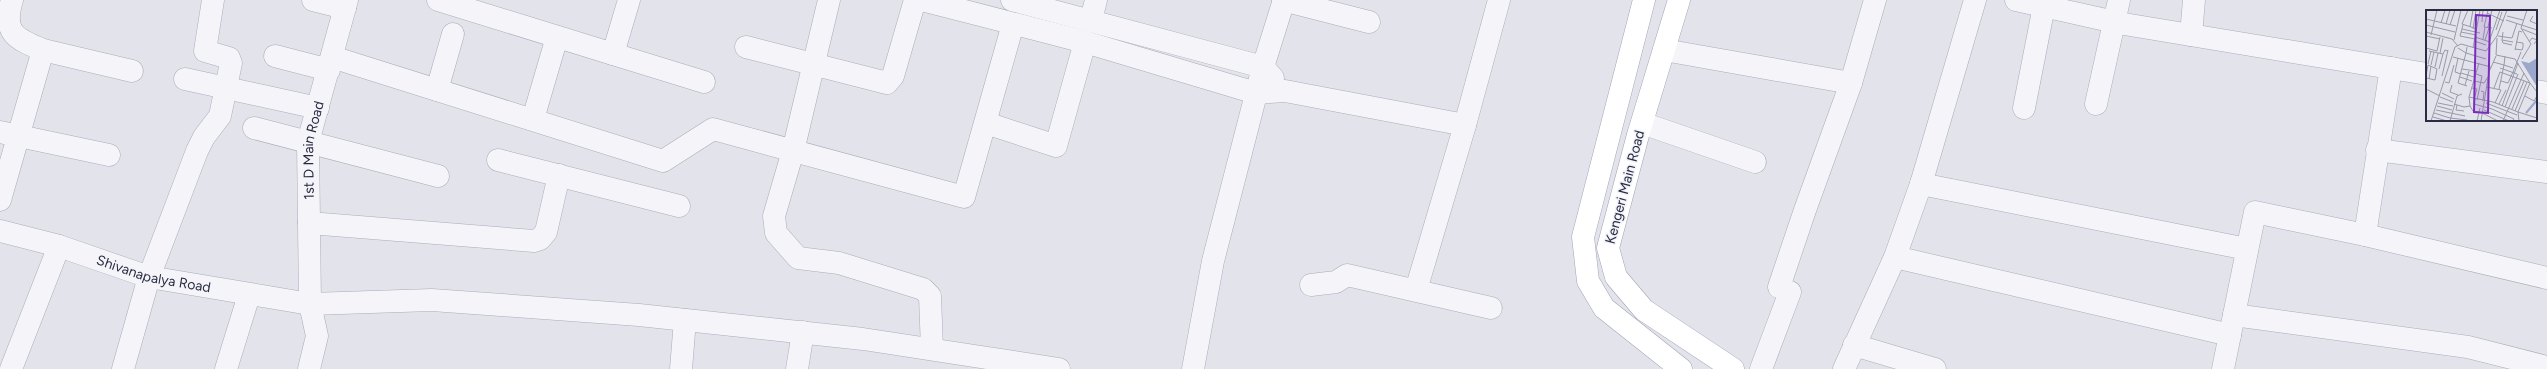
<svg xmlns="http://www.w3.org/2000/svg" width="2547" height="369" font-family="Figtree,sans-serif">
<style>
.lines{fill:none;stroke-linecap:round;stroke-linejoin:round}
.minor-casing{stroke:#aaacb9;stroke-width:23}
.major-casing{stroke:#a1a4b7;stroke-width:23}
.minor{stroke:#f5f5f9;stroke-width:22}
.major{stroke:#fff;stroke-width:22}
.labels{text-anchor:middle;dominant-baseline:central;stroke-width:3;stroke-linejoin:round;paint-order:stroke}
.street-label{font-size:14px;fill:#292c43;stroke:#f2f3f8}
.inset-river{fill:none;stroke:#9ca7cc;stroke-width:2}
.inset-road{fill:none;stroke:#989aa8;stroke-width:1}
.view{fill:#7b2cbf;fill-opacity:0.15;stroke:#7b2cbf;stroke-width:2}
.inset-edge{fill:none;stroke:#292c43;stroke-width:2}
</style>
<rect width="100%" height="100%" fill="#e2e3eb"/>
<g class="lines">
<defs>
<g id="minor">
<polyline points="313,0 345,8"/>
<polyline points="438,0 613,54 629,0"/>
<polyline points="829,0 793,151 774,216 776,233 798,258 839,263 923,289 930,296 932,349"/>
<polyline points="922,0 1085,42 1256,93 1285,91 1465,125"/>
<polyline points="1012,0 1263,67 1273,78"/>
<polyline points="1283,0 1369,22"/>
<polyline points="2016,0 2124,24 2427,74"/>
<polyline points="1091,20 1096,0"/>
<polyline points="2191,35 2194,0"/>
<polyline points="746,47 887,83 893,76 915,0"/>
<polyline points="43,50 132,71"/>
<polyline points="1664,50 1851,83"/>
<polyline points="613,54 704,82"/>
<polyline points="275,56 329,70"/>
<polyline points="332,57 663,161 713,129 964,197 1013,24"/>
<polyline points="185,79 318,108"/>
<polyline points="437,90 453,34"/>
<polyline points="2536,91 2547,93"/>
<polyline points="2096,104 2119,0"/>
<polyline points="2024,108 2044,6"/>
<polyline points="533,119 557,37"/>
<polyline points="986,123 1056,146 1085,42"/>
<polyline points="1642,123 1755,162"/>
<polyline points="254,128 438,176"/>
<polyline points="0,132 109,155"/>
<polyline points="2377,150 2547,172"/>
<polyline points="498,160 679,206"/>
<polyline points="1921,184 2247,249"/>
<path d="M0 200 43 50C16 39 2 33 12 0"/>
<polyline points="309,223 534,241 540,239 546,232 559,175"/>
<path id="s1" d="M0 231 59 246 149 277 310 304 432 300 639 315 863 339 1059 369"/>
<polyline points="2365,235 2391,68"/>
<polyline points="1895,257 2230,335"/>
<polyline points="1311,285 1336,282 1347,275 1491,308"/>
<polyline points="1779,287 1805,210 1851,83 1875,0"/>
<polyline points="1416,290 1465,125 1499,0"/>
<polyline points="2234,315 2468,347 2547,367"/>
<polyline points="1854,345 1935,369"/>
<polyline points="11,369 59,246"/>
<polyline points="123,369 149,277 197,151 204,137 220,116 231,63 229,58 205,51 213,0"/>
<polyline points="226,369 249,295"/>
<path id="s2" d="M309 369 317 336 310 304 308 142 347 0"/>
<polyline points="681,369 685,320"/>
<polyline points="797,369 803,332"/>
<polyline points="1193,369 1213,261 1263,67 1284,0"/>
<polyline points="1761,369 1790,292"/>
<polyline points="1844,369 1895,257 1921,184 1975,0"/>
<polyline points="2223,369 2255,212 2365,235 2547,278"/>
</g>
<g id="major">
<polyline points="1644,0 1583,237 1588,281 1604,308 1681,369"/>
<polyline points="1679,0 1638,135 1608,248 1616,277 1644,310 1733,369"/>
</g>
</defs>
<!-- minor casing -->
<use href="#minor" class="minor-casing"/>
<!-- major casing -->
<use href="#major" class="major-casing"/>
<!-- minor -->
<use href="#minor" class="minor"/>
<!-- major -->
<use href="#major" class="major"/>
</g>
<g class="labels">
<!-- street labels -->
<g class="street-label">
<text stroke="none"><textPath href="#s2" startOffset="221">1st D Main Road</textPath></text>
<text transform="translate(1625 187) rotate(-75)">Kengeri Main Road</text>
<text stroke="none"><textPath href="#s1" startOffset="160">Shivanapalya Road</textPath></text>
</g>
</g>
<!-- overview -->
<g transform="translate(2426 10)">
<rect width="111" height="111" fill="#e2e3eb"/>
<path d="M111 48V77L95 51 103 53Z" fill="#9ca7cc"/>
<path class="inset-river" d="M100 103 111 90"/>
<path class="inset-road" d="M42 0 36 14 51 19M62 0 58 17 66 18M61 3 78 11M81 6 97 10M107 6 104 11 111 14M0 9 30 16M80 10 111 20M56 12 57 0M15 13 19 0M20 14 24 0M0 15 29 22M24 15 29 0M37 15 34 26 49 29M44 17 47 0M62 17 66 0M36 19 54 23M47 19 50 0M96 19 111 25M70 20 76 2M0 22 26 29 32 36M35 22 50 25M77 22 76 30 87 32M5 25 11 0M0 26 14 29M72 26 86 28 91 13M49 27 64 32M71 28 70 45 89 49 104 73 92 102 111 108M57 29 59 17M28 30 35 0M59 30 63 18M76 30 77 33 86 35M48 31 60 35M63 32 74 0M103 32 106 28 111 30 108 34M41 37 40 43 60 49M0 38 11 41 14 27M32 38 40 43 32 73 41 76M47 38 54 0M89 39 96 40 97 37V33L90 32M89 40 93 21 96 22M3 41 17 44 19 40 22 41M14 43 17 28M79 46 78 55 87 58M27 47 65 57M32 48 29 62 35 64M96 49 105 34 95 18 101 0M67 52 78 55 73 79M53 53 43 87 44 96 47 101 56 103 72 111M2 54 5 41M5 55 8 42M9 57 12 43M74 58 91 64M13 59 17 44M36 59 50 61M87 62 95 42M35 63 48 67M50 64 56 66 51 90M0 66 2 55 11 59 9 70 0 68M16 66 22 40M34 67 46 71M3 69 5 56M48 71 58 73 62 67M75 71 82 73 87 62M19 72 23 73 28 55M26 75 24 82 32 85M39 75 43 61M61 77 75 80 69 93M46 78 51 79 48 89M68 78 74 62 104 73 111 82M0 79 14 86M55 81 58 82 57 91M16 83 28 89M99 86 108 91 111 86M14 87 27 92M43 87 67 92 92 102 93 111M49 89 48 94 66 99 88 109 87 111M12 93 27 96M60 93 91 105M28 94 38 97 44 96M73 94 80 80M31 95 30 100 38 101M11 96 26 100M76 96 92 53M79 97 92 64M86 99 98 71M10 100 39 106M58 100 83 111M89 101 101 72M8 103 24 108M7 107 21 111M24 108 41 110M5 111 29 37 35 34 60 41 71 26 81 0M24 111 31 86 36 84M51 111 54 98M55 111 63 62 70 46M77 111 98 63"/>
<path class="view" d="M50 5 64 6 62 103 48 102Z"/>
<rect width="111" height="111" class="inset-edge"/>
</g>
</svg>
